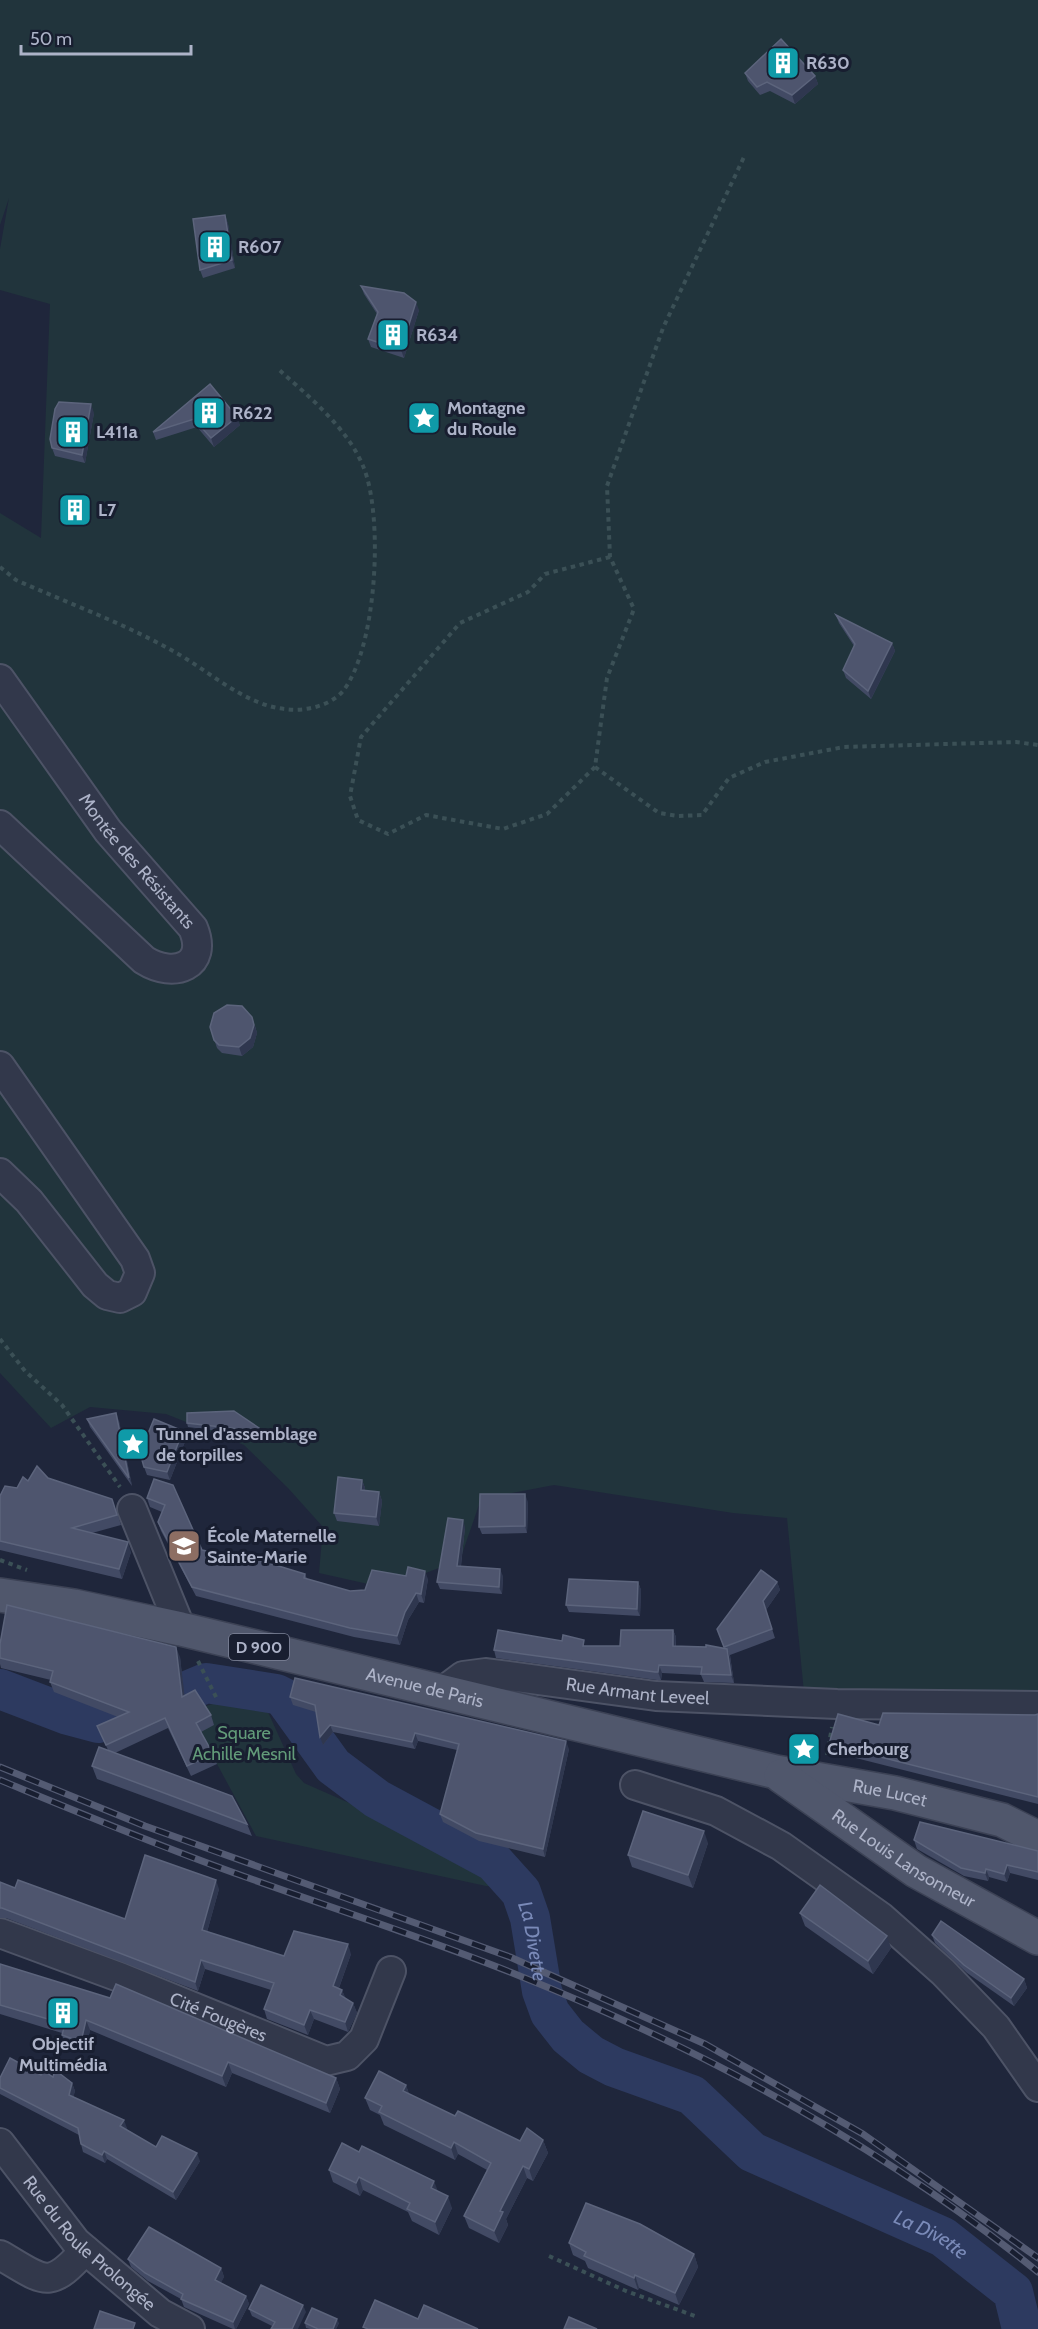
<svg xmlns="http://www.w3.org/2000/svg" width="1038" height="2329" font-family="Cabin,sans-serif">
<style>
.green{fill:#21343c}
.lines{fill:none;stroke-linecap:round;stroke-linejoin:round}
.river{stroke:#2d3a60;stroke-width:40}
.minor-casing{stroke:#4d5366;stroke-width:32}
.major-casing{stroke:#3c4255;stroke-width:36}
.path{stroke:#3b5056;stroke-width:4;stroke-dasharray:4.5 4.5;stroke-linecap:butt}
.minor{stroke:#32384b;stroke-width:28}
.major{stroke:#50576c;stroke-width:33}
.rail-casing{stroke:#545b73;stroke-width:7}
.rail{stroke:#181e30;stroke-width:4.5;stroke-dasharray:14;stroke-linecap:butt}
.wall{fill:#424a64}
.shaded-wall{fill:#2f374f}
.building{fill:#4e556e;stroke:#5c647c;stroke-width:1.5}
.labels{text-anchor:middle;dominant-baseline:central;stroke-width:6;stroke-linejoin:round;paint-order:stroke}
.shield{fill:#181e30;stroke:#80869a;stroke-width:1.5}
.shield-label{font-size:16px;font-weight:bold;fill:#adb3c8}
.poi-label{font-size:18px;font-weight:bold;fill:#adb3c8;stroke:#181e30;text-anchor:start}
.street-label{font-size:18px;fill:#adb3c8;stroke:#181e30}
.park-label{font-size:18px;fill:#629b79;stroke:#181e30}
.water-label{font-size:20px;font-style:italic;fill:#7a8ab8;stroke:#181e30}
</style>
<rect width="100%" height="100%" fill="#1f263b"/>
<!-- green -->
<g class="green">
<polygon points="0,0 1038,0 1038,1706 805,1703 787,1518 733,1513 554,1485 481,1499 460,1560 386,1588 319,1573 323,1527 288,1488 244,1445 166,1414 90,1407 51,1428 0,1373 0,513 41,538 50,304 0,290 0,249 9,198 0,225"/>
<polygon points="228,1699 244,1701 268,1712 296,1774 304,1783 485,1863 507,1887 486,1886 256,1836 217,1764 197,1735 203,1707"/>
</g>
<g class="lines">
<!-- river -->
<path class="river" id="s1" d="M0 1689 68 1715 98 1723 128 1716 206 1683 276 1694 284 1698 333 1766 377 1799 494 1862 521 1892 530 1918 542 1991 550 2013 568 2036 591 2055 614 2067 692 2095 752 2152 943 2237 1013 2292 1022 2329"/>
<defs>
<g id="minor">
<path id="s2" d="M0 679 108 831 193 928C209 966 174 979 144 960L0 825"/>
<polyline points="0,1066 135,1259 140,1273 132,1292 120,1298 107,1295 95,1285 29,1201 0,1173"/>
<polyline points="132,1509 181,1629"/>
<path id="s3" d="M443 1691 463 1676 486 1673 656 1696 837 1704 1038 1706"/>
<polyline points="635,1785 716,1811 781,1846 881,1917 943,1972 996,2027 1038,2087"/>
<path id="s4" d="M0 1933 122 1978 326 2061 347 2056 364 2039 391 1971"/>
<path id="s5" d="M0 2143 76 2242 160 2313 190 2329"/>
<path d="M0 2255C44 2280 48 2292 85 2250"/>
</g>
<g id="major">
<path id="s6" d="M0 1595 74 1606 181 1629 776 1772 895 1793 1002 1820 1038 1838"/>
<path id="s7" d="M781 1776 916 1871 1038 1938"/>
</g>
</defs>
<!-- minor casing -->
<use href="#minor" class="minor-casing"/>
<!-- major casing -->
<use href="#major" class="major-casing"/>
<!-- path -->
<g class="path">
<polyline points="610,557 545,574 528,592 460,623 361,737 350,796 358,820 388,834 426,815 503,829 547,814 595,767 607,678 634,609 610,557 607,486 663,328 744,157"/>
<path d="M0 567 16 580C68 603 123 623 173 651 208 670 244 705 285 709 304 712 330 706 343 691 377 648 384 515 363 466 347 427 307 395 277 368"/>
<polyline points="595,767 659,813 678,816 702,815 729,778 765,762 844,747 1016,742 1038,745"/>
<polyline points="0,1339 25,1371 62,1405 120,1487"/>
<polyline points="0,1560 27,1570"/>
<polyline points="198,1661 218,1701"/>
<polyline points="827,1755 832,1727"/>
<polyline points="549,2256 626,2291 695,2316"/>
</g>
<!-- minor -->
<use href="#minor" class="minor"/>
<!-- major -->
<use href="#major" class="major"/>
<defs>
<g id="rail">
<polyline points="0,1767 145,1826 510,1957 705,2044 863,2134 1038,2258"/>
<path d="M0 1780C80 1813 161 1847 243 1876 332 1908 422 1937 510 1972 699 2047 880 2144 1038 2272"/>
</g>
</defs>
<!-- rail casing -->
<use href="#rail" class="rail-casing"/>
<!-- rail -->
<use href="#rail" class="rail"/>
</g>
<!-- wall -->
<g class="wall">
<polygon points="745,73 815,76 818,84 795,104 770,91 760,95 748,81"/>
<polygon points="225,215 228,224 235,268 203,278 200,270"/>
<polygon points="361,286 419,310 404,358 371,347 368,339 377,314 364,294"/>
<polygon points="210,384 240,425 214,447 197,427 156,440 153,432"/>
<polygon points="94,413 85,463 55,456 52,448"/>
<polygon points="836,615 892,643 895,651 871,699 846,678 843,670 854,646 839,623"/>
<polygon points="255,1026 257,1033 253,1047 242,1056 222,1053 217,1048 210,1027"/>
<polygon points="87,1419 119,1421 132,1486 90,1427"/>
<polygon points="187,1423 265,1432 266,1437 188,1427"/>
<polygon points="183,1431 186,1439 170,1480 147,1475 144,1467"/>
<polygon points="48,1478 116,1509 121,1525 92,1533 131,1552 122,1579 0,1550 0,1496 17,1488 28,1481"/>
<polygon points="154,1479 202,1550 305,1574 307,1579 350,1591 365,1590 428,1579 424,1603 419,1602 408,1620 400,1645 354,1637 196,1596 161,1531 158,1522 162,1512 150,1507 147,1498"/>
<polygon points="362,1480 365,1488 365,1491 379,1492 382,1501 379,1526 337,1521 334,1513"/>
<polygon points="528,1502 527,1533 482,1534 479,1527"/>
<polygon points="465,1527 461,1566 503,1576 502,1594 440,1589 437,1582"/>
<polygon points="638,1582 641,1590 640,1616 569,1612 566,1605"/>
<polygon points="777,1582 780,1590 766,1610 775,1638 730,1655 734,1683 704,1682 701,1675 662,1673 661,1680 657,1680 496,1658 494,1650 562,1641 585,1646 620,1646 673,1630 676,1637 676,1646 724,1648 717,1629"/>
<polygon points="0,1644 180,1657 184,1696 211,1715 214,1725 201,1732 213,1754 217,1764 191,1776 168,1728 115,1753 247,1824 252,1836 97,1779 92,1766 108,1750 97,1726 118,1717 54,1692 50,1682 51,1680 1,1668 0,1664"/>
<polygon points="290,1697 569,1749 545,1857 479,1841 443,1822 440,1814 457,1750 418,1741 415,1749 333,1732 323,1745 316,1712 293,1705"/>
<polygon points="1038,1714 1038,1804 832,1752 829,1744 879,1725"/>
<polygon points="914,1840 1038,1851 1038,1880 1010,1873 1007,1882 989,1877 988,1881 964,1876 917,1849"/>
<polygon points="708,1843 693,1888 632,1867 628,1855"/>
<polygon points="0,1882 15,1888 125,1919 219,1889 207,1932 284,1956 351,1954 339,1988 342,1990 345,1998 353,2003 357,2013 348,2032 314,2019 308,2035 267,2019 264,2009 271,1990 205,1969 198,1991 6,1918 0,1918"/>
<polygon points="800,1913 891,1948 873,1974 805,1926"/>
<polygon points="932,1935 1024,1979 1027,1988 1014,2006 967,1973 935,1943"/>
<polygon points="0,1964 336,2078 340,2089 330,2113 232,2073 226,2087 90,2030 85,2052 66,2046 62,2035 62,2033 0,2014"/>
<polygon points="41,2075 72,2083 75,2091 73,2097 127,2128 126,2129 156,2147 200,2161 176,2200 107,2159 105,2163 83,2152 81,2144 79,2135 0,2094 0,2078"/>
<polygon points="406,2085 409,2094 455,2116 520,2141 543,2140 548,2153 533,2181 527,2178 506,2219 508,2225 499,2243 469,2228 464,2216 487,2170 458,2154 455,2160 384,2125 380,2115 370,2110 365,2098"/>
<polygon points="329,2170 437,2191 452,2208 439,2235 412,2221 408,2212 363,2190 360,2196 333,2182"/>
<polygon points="569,2243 694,2254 698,2267 679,2305 639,2288 638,2290 588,2268 585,2261 573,2255"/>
<polygon points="128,2259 221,2268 224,2277 220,2283 246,2296 249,2304 236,2329 233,2329 184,2307 181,2299 148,2281 131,2267"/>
<polygon points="249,2309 306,2312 272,2326 252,2316"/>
<polygon points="305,2323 339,2323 336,2329 310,2329 306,2328"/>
</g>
<!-- shaded-wall -->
<g class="shaded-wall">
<polygon points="815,76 818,84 795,104 792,95"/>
<polygon points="225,215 228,224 235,268 232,260"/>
<polygon points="416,302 419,310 404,358 401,350"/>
<polygon points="91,404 94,413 85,463 82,455"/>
<polygon points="237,417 240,425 214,447 211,438"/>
<polygon points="892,643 895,651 871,699 868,691"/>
<polygon points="252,1017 257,1033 253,1047 242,1056 239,1047"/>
<polygon points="116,1413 119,1421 132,1486 129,1478"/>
<polygon points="183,1431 186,1439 170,1480 167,1472"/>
<polygon points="362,1480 365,1488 364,1499 361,1490"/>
<polygon points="379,1492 382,1501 379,1526 376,1517"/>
<polygon points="525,1494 528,1502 527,1533 525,1526"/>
<polygon points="463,1520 465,1527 460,1573 457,1566"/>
<polygon points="128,1542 131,1552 122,1579 119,1569"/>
<polygon points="500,1569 503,1576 502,1594 499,1587"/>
<polygon points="425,1571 428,1579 424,1603 421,1594"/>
<polygon points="638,1582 641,1590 640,1616 637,1609"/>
<polygon points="777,1582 780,1590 766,1610 775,1638 763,1601"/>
<polygon points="416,1593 419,1602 408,1620 400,1645 397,1636 405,1612"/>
<polygon points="673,1630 676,1637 675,1653 673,1646"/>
<polygon points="176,1647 180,1657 186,1707 182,1697"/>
<polygon points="727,1649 730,1657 734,1683 731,1675"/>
<polygon points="659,1665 662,1673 661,1680 658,1672"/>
<polygon points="330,1725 333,1732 323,1745 320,1737"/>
<polygon points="415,1733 418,1741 415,1749 412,1742"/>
<polygon points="566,1741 569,1749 545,1857 543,1849"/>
<polygon points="704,1831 708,1843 693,1888 688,1875"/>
<polygon points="1007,1865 1010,1873 1007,1882 1004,1874"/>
<polygon points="986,1869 989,1877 988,1881 985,1873"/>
<polygon points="216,1880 219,1889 205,1939 202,1930"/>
<polygon points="887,1936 891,1948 873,1974 868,1961"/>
<polygon points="348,1944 351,1954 336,1996 333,1986"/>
<polygon points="201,1960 205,1969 198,1991 195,1982"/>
<polygon points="1024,1979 1027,1988 1014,2006 1011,1998"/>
<polygon points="342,1990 346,1999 340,1995"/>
<polygon points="353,2003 357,2013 348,2032 345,2022"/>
<polygon points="310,2010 314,2019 308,2035 304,2025"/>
<polygon points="86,2020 90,2030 85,2052 81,2042"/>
<polygon points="228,2062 232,2073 226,2087 222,2076"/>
<polygon points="336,2078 340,2089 330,2113 326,2103"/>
<polygon points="72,2083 75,2091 72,2103 69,2095"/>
<polygon points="406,2085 410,2097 403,2091"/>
<polygon points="124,2120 127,2128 123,2134 120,2126"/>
<polygon points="543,2140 548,2153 533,2181 529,2169"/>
<polygon points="454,2142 458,2154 455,2160 451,2148"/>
<polygon points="104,2151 107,2159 105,2163 102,2155"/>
<polygon points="197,2153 200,2161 176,2200 173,2192"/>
<polygon points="523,2166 527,2178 506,2219 508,2225 499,2243 494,2231 500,2211"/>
<polygon points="359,2177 363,2190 360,2196 356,2183"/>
<polygon points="434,2181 439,2194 431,2188"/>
<polygon points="448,2196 452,2208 439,2235 435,2222"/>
<polygon points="694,2254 698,2267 679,2305 675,2293"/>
<polygon points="221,2268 224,2277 218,2289 215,2280"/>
<polygon points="635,2275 639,2288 638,2290 634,2278"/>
<polygon points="246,2296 249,2304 236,2329 235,2329 233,2322"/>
<polygon points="303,2305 306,2312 298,2329 292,2329"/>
<polygon points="337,2319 339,2323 336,2329 333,2329"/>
</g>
<!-- building -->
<g class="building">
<polygon points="781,39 815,76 792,95 767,82 757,87 745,73"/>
<polygon points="225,215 232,260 200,270 193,219"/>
<polygon points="361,286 404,293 416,302 401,350 368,339 378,312"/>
<polygon points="210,384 237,417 211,438 194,419 153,432"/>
<polygon points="59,402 91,404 82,455 52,448 50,439 55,409"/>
<polygon points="836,615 892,643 868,691 843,670 855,644"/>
<polygon points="227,1005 242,1006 252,1017 254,1025 250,1038 239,1047 219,1045 214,1040 210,1027 214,1013"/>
<polygon points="234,1411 265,1432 187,1423 187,1413"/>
<polygon points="116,1413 129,1478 87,1419"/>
<polygon points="154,1419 183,1431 167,1472 144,1467 140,1453"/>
<polygon points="37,1466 48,1478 112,1499 117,1515 72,1528 128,1542 119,1569 0,1541 0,1496 5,1486 17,1488 23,1477 28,1481"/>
<polygon points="338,1477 362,1480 361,1490 379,1492 376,1517 334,1513"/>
<polygon points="154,1479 173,1485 202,1550 230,1556 231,1552 272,1564 305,1574 304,1578 350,1591 365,1590 372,1570 406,1576 408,1567 425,1571 421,1594 416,1593 405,1612 397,1636 350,1628 192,1587 158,1522 165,1505 147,1498"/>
<polygon points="480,1494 525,1494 525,1526 479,1527"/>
<polygon points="448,1518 463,1520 457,1566 500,1569 499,1587 437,1582"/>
<polygon points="761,1570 777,1582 763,1601 772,1629 724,1647 717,1629"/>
<polygon points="569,1579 638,1582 637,1609 566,1605"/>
<polygon points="7,1605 176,1647 182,1697 195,1690 211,1715 196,1723 213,1754 187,1766 165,1718 106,1745 97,1726 129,1712 50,1682 53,1671 0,1658 0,1644"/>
<polygon points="498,1630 562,1641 563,1635 584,1640 583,1646 620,1646 621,1630 673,1630 673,1646 706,1647 706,1645 727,1649 731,1675 701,1674 702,1667 659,1665 658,1672 655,1672 494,1650"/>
<polygon points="295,1678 566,1741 543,1849 476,1833 440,1814 459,1744 415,1733 412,1742 330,1725 320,1737 315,1705 290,1697"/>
<polygon points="883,1713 1035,1715 1038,1714 1038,1797 829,1744 838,1714 879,1725"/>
<polygon points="99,1747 232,1796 247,1824 92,1766"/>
<polygon points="643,1811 704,1831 688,1875 628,1855"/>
<polygon points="920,1822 1038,1851 1038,1872 1007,1865 1004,1874 986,1869 985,1873 961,1868 914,1840"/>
<polygon points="145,1855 216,1880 202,1930 284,1956 294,1931 348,1944 333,1986 342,1990 340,1995 353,2003 345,2022 310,2010 304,2025 264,2009 274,1983 201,1960 195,1982 2,1908 0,1908 0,1882 15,1888 18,1880 125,1919"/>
<polygon points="820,1885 887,1936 868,1961 800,1913"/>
<polygon points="941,1921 1024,1979 1011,1998 964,1965 932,1935"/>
<polygon points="0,1964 110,1998 116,1984 336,2078 326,2103 228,2062 222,2076 86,2020 81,2042 62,2035 65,2024 0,2005"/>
<polygon points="10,2058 41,2075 44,2071 53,2077 55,2070 72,2083 69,2095 124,2120 120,2126 156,2147 162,2136 197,2153 173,2192 104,2151 102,2155 81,2144 78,2128 0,2088 0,2078"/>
<polygon points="379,2071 406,2085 403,2091 455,2116 458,2111 520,2141 527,2128 543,2140 529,2169 523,2166 500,2211 503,2212 494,2231 464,2216 491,2163 454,2142 451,2148 379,2112 382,2106 365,2098"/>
<polygon points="342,2143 359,2152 362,2146 434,2181 431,2188 448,2196 435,2222 407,2209 410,2203 359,2177 356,2183 329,2170"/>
<polygon points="586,2203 640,2224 694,2254 675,2293 635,2275 634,2278 584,2256 586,2252 569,2243"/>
<polygon points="149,2227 221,2268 215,2280 246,2296 233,2322 181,2299 183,2294 145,2273 128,2259"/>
<polygon points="261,2285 303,2305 292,2329 271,2329 275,2322 249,2309"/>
<polygon points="375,2300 418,2319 424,2305 478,2329 368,2329 363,2327"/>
<polygon points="312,2308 337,2319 333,2329 318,2329 305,2323"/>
<polygon points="100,2311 135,2323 133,2329 94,2329"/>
<polygon points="569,2317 597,2329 564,2329"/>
</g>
<!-- icons -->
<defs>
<symbol id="building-square" viewBox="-11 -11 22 22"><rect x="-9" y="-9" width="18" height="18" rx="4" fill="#0f9aa8" stroke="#181e30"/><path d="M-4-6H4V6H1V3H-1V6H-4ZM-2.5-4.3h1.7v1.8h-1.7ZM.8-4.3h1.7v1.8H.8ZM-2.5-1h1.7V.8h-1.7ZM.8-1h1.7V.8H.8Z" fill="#fff"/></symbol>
<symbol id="sight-square" viewBox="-11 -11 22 22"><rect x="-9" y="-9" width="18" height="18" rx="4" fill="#0f9aa8" stroke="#181e30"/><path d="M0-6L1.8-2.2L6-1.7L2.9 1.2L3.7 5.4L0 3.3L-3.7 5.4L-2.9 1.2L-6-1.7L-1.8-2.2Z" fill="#fff"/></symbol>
<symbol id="school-square" viewBox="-11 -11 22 22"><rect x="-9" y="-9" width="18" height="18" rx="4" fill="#8d6e63" stroke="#181e30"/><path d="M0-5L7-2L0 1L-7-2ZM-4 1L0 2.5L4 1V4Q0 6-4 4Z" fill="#fff"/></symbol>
</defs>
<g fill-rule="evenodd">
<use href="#building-square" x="764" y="44" width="38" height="38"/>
<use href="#building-square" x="196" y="228" width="38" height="38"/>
<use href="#building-square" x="374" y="316" width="38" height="38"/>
<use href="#building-square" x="190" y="394" width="38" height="38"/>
<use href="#sight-square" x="405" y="399" width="38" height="38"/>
<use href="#building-square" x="54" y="413" width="38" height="38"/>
<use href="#building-square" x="56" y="491" width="38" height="38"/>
<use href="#sight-square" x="114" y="1425" width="38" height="38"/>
<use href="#school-square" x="165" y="1527" width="38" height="38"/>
<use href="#sight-square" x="785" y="1730" width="38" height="38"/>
<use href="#building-square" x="44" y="1994" width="38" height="38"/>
</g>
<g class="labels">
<!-- shield labels -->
<rect class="shield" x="229" y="1634" width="60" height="26" rx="4.5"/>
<g class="shield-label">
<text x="259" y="1647">D 900</text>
</g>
<!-- poi labels -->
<g class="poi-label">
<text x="806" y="63">R630</text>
<text x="238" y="247">R607</text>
<text x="416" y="335">R634</text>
<text x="447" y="408">Montagne<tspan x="447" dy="21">du Roule</tspan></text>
<text x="232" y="413">R622</text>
<text x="96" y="432">L411a</text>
<text x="98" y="510">L7</text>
<text x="156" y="1434">Tunnel d'assemblage<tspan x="156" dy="21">de torpilles</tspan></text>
<text x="207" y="1536">École Maternelle<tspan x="207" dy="21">Sainte-Marie</tspan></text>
<text x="827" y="1749">Cherbourg</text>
<text x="63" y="2044" text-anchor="middle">Objectif<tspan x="63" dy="21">Multimédia</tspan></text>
</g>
<!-- street labels -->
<g class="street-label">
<text stroke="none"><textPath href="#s2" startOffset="228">Montée des Résistants</textPath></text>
<text stroke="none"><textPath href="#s6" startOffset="435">Avenue de Paris</textPath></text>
<text stroke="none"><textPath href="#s3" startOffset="201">Rue Armant Leveel</textPath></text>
<text stroke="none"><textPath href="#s6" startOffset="912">Rue Lucet</textPath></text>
<text stroke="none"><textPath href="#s7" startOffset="148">Rue Louis Lansonneur</textPath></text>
<text stroke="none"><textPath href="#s4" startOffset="234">Cité Fougères</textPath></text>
<text stroke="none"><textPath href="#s5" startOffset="135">Rue du Roule Prolongée</textPath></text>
</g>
<!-- park labels -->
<g class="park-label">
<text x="244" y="1733">Square<tspan x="244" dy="21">Achille Mesnil</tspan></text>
</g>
<!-- water labels -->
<g class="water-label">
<text stroke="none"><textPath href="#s1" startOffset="662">La Divette</textPath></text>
<text stroke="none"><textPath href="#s1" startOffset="1184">La Divette</textPath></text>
</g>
</g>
<!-- scale -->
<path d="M21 45v9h170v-9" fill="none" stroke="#adb3c8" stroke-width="3"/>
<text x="30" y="45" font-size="18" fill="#adb3c8" stroke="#181e30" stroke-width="4.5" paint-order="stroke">50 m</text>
</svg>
